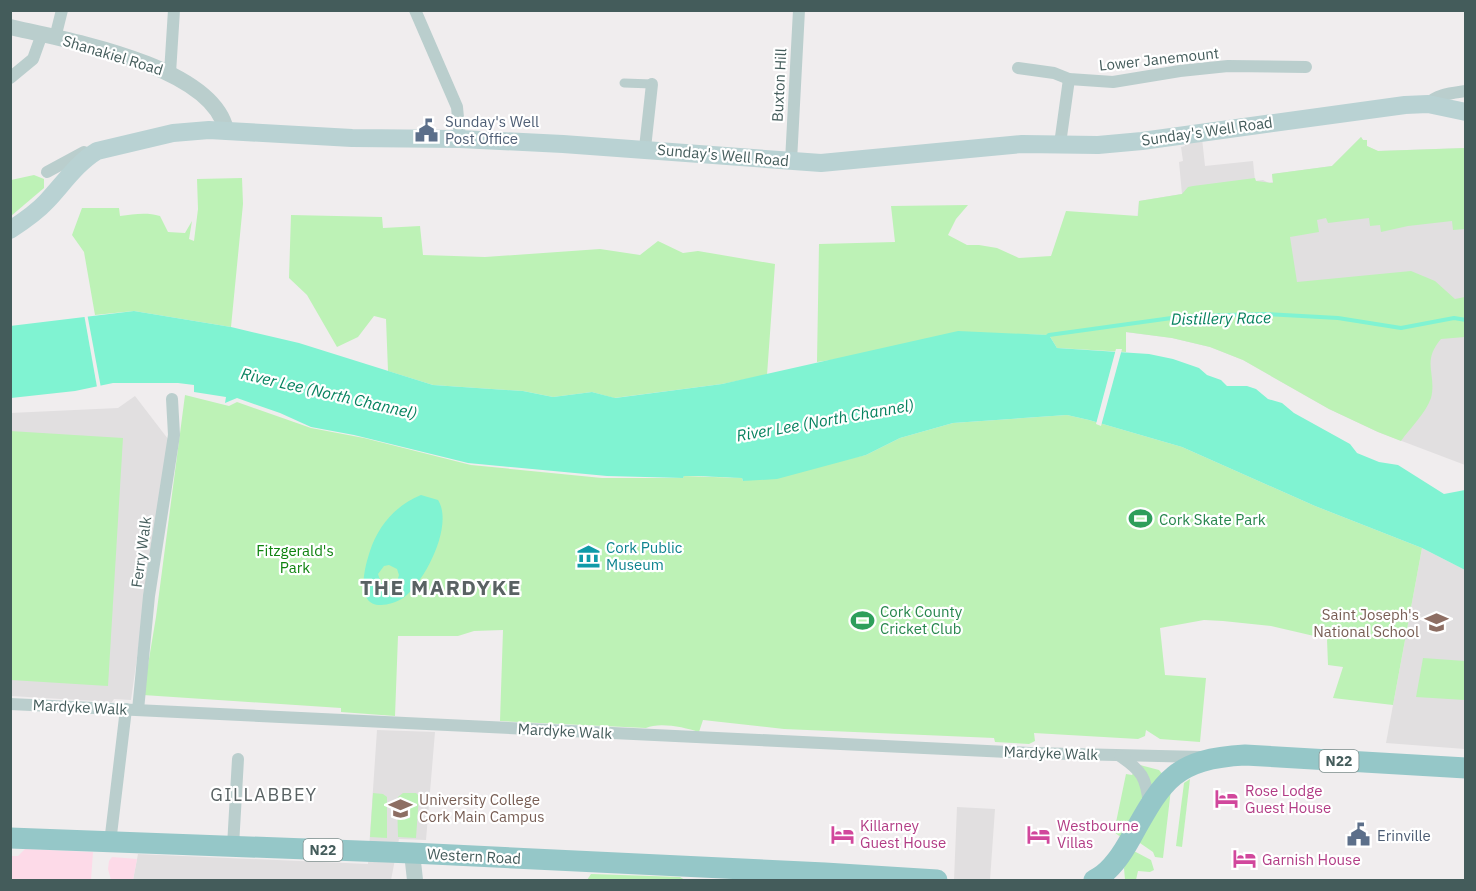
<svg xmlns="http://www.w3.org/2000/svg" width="1476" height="891" font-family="'IBM Plex Sans',sans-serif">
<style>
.education{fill:#e1dfe0}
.medical{fill:#fddae8}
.green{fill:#bdf2b6}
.water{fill:#80f3d2;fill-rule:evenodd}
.pier{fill:#f0edee}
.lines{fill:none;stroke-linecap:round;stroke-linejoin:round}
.stream{stroke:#80f3d2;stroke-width:4}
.pedestrian{stroke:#bacecd;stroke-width:9}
.minor{stroke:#bacecd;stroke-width:12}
.tertiary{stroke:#bacecd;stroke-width:16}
.secondary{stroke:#b9d2d3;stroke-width:18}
.trunk{stroke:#95c7c8;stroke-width:21}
.labels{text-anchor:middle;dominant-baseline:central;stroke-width:4.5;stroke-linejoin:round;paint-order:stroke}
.shield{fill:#fff;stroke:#7c8d8c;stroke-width:1.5}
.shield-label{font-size:14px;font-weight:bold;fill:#445c5b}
.street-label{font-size:15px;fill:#445c5b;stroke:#fff}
.service-label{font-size:15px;fill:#4e5e75;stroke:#fff;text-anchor:start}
.leisure-label{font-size:15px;fill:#27864d;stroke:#fff;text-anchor:start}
.culture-label{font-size:15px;fill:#0d838f;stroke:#fff;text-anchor:start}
.park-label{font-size:15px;fill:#0f8310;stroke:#fff}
.education-label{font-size:15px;fill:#785e54;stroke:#fff;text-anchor:end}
.hotel-label{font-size:15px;fill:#b23c85;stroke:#fff;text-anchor:start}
.water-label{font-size:16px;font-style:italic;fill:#06825f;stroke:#fff}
.quarter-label{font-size:18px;letter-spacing:1.5px;fill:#596263;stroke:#fff}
.district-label{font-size:21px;font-weight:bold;letter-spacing:1.5px;fill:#596263;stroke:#fff}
</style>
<rect width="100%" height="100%" fill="#f0edee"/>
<!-- education -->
<g class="education">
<polygon points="1361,137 1363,140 1367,140 1367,146 1378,151 1465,148 1465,465 1378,432 1329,409 1243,360 1210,347 1172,338 1125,332 1139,201 1182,194 1179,162 1183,161 1181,147 1185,146 1184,140 1202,138 1205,166 1253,161 1255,181 1263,180 1269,183 1273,182 1272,174 1332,166"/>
<polygon points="135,396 168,439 131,700 114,699 112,702 11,696 10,413 118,408"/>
<polygon points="1422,548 1465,570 1465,749 1386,743"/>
<polygon points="377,730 435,732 426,840 399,839 391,880 133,880 138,854 368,864"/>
<polygon points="957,807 995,809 990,880 954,880"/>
</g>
<!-- medical -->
<g class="medical">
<polygon points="25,849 93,852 91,880 11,880 10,856 18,856"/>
<polygon points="112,857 137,859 133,880 111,880 108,869 109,861"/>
</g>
<!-- green -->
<g class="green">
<path d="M1361 137 1363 140H1367V146L1378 151 1465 148V229L1453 230 1452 221 1408 226 1381 232 1380 225 1370 226 1369 218 1328 223 1326 218 1317 220 1319 232 1290 237 1297 282 1411 271 1435 281 1455 299 1465 297V337L1441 339C1421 362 1437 374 1431 398 1426 413 1410 428 1401 441L1378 432 1329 409 1243 360 1210 347 1172 338 1126 332V352L1057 348 1049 335 1012 334 817 362 819 244 895 242 891 206 968 205 956 219 948 235 967 245H979L997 248 1019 258 1051 256 1066 211 1138 216 1139 201 1182 194 1188 187 1193 186 1255 178 1256 181 1273 183 1272 174 1332 166Z"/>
<polygon points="34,175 44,179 44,188 11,216 11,180"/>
<path d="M242 178 243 204 231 327 134 311 95 315 84 252 72 235 82 208H119L120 216C134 214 147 212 160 216L168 232 185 233 192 221 189 239 194 241 198 209 197 179Z"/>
<polygon points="291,215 382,217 383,228 420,226 423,255 485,257 600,249 640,255 658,241 683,253 698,251 775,264 767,375 722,384 614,398 592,392 553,397 523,391 433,385 388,371 386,319 374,316 358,337 337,347 307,295 289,278"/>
<path d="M185 395 229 406 237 402 311 428 364 438 471 465 602 478H683L684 476 742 478 743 481 866 455 900 438 953 423 1067 415 1089 420 1182 447 1315 506 1422 548 1393 705 1333 698 1343 667 1328 665 1327 639 1271 626 1223 621 1204 620 1160 628 1165 675 1206 678 1200 742 1160 739 1146 730 1145 736 1138 739 1034 733 1035 741 1029 744 995 742 994 738 784 729 703 720 699 732C684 727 659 722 646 728L500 721 503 630 474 631 458 636H398L395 716 341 712V708L143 695 156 617Z"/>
<polygon points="10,431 123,438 108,686 11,680"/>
<polygon points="1423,658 1465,661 1465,700 1416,697"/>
<polygon points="1140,765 1159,770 1163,775 1152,787"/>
<polygon points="1134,772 1143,791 1142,798 1122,838 1114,832 1126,774 1132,775"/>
<polygon points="1190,779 1182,847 1176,846 1184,783"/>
<polygon points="1171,789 1163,858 1155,857 1153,852 1137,841"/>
<polygon points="373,793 383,794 387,797 387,838 370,837"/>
<polygon points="403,793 416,793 419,796 416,838 398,837 397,802 398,797"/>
<polygon points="1132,850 1151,860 1154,870 1150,872 1138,871 1136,880 1125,880 1124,868"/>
<polygon points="591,874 680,877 685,880 587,880"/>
</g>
<!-- water -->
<g class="water">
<path d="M134 311 231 327 299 343 433 385 523 391 553 397 592 392 615 398 722 384 958 331 1049 335 1057 348 1149 354 1173 359 1199 368 1207 375 1221 380 1227 386H1247L1256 389 1268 399 1282 403 1294 413 1350 444 1357 453 1379 462 1398 465 1444 494 1465 490V570L1422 548 1315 506 1182 447 1089 420 1067 415 953 423 900 438 866 455 777 479 743 481 742 478C721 477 703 476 684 476L683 478 607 476 468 463 354 435 311 427 280 413 237 398 225 403 226 397 194 392V385L178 383H113L75 391 11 398 10 326Z"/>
<path d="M421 495 438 500C454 525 425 582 403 598 397 602 388 605 381 605 354 605 365 566 370 551 378 526 396 505 421 495ZM389 565 397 569 399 575 397 582 390 586 381 583 378 574 384 566Z"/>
</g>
<!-- pier -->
<g class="pier">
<polygon points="87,313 101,388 97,387 84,314"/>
<polygon points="1116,349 1122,349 1101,426 1096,424"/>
</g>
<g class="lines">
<!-- stream -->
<polyline class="stream" points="1047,337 1049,335 1186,316 1266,314 1338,318 1401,328 1454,318 1466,320"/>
<!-- pedestrian -->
<polyline class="pedestrian" points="624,83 652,84"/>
<!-- minor -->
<g class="minor">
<polyline points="415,10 457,107 460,139"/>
<polyline points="55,38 62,10"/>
<polyline points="1018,68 1054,73 1069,79 1113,82 1180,71 1228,66 1306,67"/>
<polyline points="170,73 174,10"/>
<polyline points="10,78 33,59 42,34"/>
<path d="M1428 104C1436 94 1453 93 1466 91"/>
<polyline points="1060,144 1069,79"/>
<polyline points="645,148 652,84"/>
<polyline points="791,161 799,10"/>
<polyline points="47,172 84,152 86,153"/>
<polyline points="10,704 1030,753 1202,757"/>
<polyline points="138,710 149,596 174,435 172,399"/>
<path d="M1120 756C1142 771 1146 777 1149 804"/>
<polyline points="110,843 126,709"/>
<polyline points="233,846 238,759"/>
</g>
<!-- tertiary -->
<g class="tertiary">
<path d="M10 27C66 40 212 65 226 130"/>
<polyline points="412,853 415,880"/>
</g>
<!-- secondary -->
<path class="secondary" d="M10 230C24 221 36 213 47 201 63 184 77 163 97 151L173 133 209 130 352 138 460 139 563 144 821 163 1022 144 1098 145 1142 141 1405 105 1428 104 1466 112"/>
<!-- trunk -->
<g class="trunk">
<polyline points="10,838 412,853 825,873 937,880"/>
<path d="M1094 880C1109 873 1120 857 1128 843 1162 783 1171 759 1245 755L1466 768"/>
</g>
</g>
<!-- icons -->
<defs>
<symbol id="civic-bare" viewBox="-9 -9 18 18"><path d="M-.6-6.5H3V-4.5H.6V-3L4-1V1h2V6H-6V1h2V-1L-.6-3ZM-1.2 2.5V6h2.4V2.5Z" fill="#5c6f8a" stroke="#fff" stroke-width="2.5" paint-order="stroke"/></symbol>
<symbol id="stadium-bare" viewBox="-9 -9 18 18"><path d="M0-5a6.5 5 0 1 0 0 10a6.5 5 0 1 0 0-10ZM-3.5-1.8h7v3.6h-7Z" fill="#2e9e5b" stroke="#fff" stroke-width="2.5" paint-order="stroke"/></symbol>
<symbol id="museum-bare" viewBox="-9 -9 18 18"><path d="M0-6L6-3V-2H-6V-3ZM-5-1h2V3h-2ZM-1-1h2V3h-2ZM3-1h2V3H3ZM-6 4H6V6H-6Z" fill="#0f9aa8" stroke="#fff" stroke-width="2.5" paint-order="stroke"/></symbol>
<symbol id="school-bare" viewBox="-9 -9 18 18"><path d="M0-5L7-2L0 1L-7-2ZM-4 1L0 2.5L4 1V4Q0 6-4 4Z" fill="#8d6e63" stroke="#fff" stroke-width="2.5" paint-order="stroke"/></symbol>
<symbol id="hotel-bare" viewBox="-9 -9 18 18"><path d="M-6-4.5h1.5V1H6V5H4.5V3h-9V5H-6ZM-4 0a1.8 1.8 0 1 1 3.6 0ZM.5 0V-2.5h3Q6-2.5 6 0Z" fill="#d1479c" stroke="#fff" stroke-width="2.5" paint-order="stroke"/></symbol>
<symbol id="university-bare" viewBox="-9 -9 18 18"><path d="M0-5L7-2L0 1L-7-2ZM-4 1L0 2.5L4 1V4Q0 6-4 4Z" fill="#8d6e63" stroke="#fff" stroke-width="2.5" paint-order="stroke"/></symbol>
</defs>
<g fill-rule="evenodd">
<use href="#civic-bare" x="410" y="114" width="33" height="33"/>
<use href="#stadium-bare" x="1124" y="502" width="33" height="33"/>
<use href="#museum-bare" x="572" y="540" width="33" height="33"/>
<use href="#stadium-bare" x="846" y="604" width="33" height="33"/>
<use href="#school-bare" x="1420" y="606" width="33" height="33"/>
<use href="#hotel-bare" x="1210" y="782" width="33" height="33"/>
<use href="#university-bare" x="384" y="792" width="33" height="33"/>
<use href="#hotel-bare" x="826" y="818" width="33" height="33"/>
<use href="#hotel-bare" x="1022" y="818" width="33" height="33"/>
<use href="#civic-bare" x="1342" y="818" width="33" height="33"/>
<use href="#hotel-bare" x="1228" y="842" width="33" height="33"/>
</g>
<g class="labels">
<!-- shield labels -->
<g class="shield">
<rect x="1319.5" y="750" width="39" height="22" rx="4.5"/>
<rect x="303.5" y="839" width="39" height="22" rx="4.5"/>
</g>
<g class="shield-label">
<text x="1339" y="761">N22</text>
<text x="323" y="850">N22</text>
</g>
<!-- street labels -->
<g class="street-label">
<text transform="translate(113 55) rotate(17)">Shanakiel Road</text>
<text transform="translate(1159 59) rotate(-6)">Lower Janemount</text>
<text transform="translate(779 85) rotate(-87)">Buxton Hill</text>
<text transform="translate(1207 131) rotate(-8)">Sunday's Well Road</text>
<text transform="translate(723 155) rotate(5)">Sunday's Well Road</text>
<text transform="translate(141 552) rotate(-82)">Ferry Walk</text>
<text transform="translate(80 707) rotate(3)">Mardyke Walk</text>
<text transform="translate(565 731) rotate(3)">Mardyke Walk</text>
<text transform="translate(1051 753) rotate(2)">Mardyke Walk</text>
<text transform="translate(474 856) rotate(3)">Western Road</text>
</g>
<!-- service labels -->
<g class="service-label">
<text x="445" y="121">Sunday's Well<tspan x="445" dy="17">Post Office</tspan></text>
<text x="1377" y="835">Erinville</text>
</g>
<!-- leisure labels -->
<g class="leisure-label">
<text x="1159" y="519">Cork Skate Park</text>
<text x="880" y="611">Cork County<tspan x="880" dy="17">Cricket Club</tspan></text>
</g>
<!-- culture labels -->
<g class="culture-label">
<text x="606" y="547">Cork Public<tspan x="606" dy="17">Museum</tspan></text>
</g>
<!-- park labels -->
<g class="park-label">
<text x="295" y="550">Fitzgerald's<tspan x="295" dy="17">Park</tspan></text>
</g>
<!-- education labels -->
<g class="education-label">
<text x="1419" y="614">Saint Joseph's<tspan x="1419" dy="17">National School</tspan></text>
<text x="419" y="799" text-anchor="start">University College<tspan x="419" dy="17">Cork Main Campus</tspan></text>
</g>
<!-- hotel labels -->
<g class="hotel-label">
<text x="1245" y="790">Rose Lodge<tspan x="1245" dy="17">Guest House</tspan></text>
<text x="860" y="825">Killarney<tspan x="860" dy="17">Guest House</tspan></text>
<text x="1057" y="825">Westbourne<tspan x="1057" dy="17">Villas</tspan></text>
<text x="1262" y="859">Garnish House</text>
</g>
<!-- water labels -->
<g class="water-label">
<text transform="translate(1221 318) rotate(-1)">Distillery Race</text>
<text transform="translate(329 393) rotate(13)">River Lee (North Channel)</text>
<text transform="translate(825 420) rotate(-10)">River Lee (North Channel)</text>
</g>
<!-- quarter labels -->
<g class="quarter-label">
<text x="264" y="794">GILLABBEY</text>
</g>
<!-- district labels -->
<g class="district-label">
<text x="441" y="587">THE MARDYKE</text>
</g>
</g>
<!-- border -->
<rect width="1476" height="891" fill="none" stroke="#445c5b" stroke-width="24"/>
</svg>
